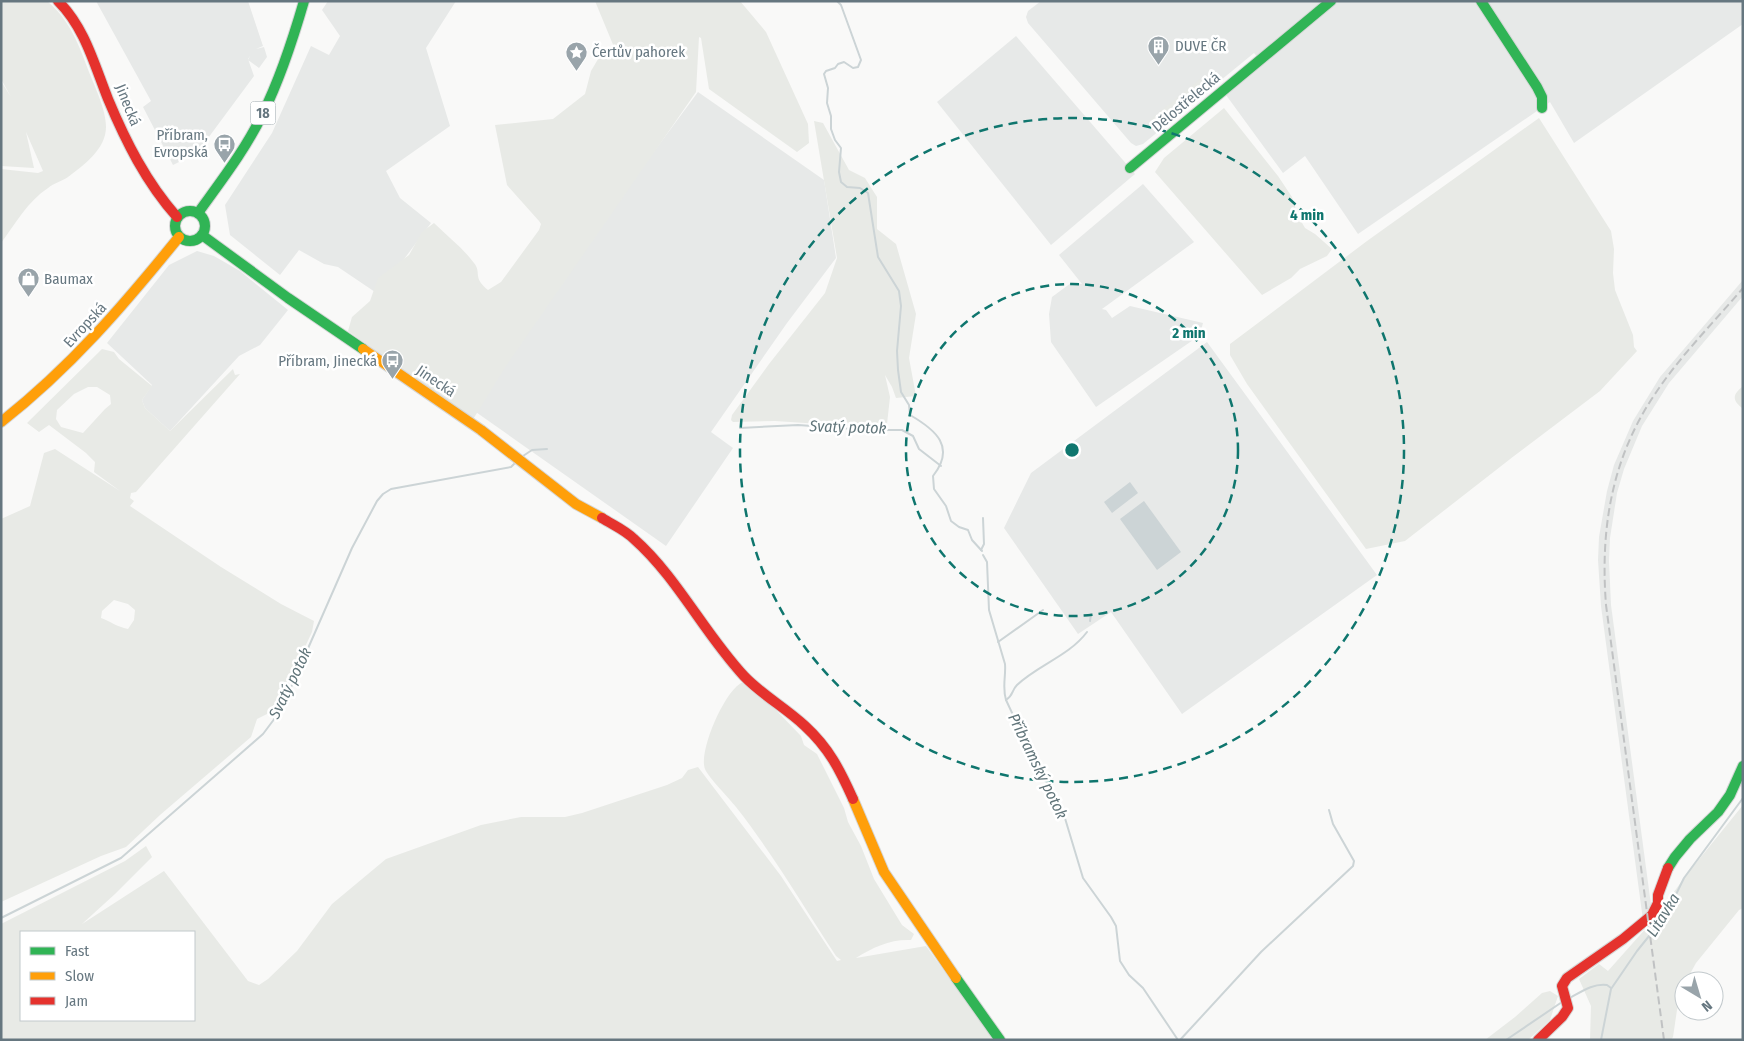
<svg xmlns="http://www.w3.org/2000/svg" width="1744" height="1041" font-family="'Fira Sans Condensed',sans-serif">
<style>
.built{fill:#e7e9e8}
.green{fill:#e8eae6;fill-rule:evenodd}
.water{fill:#ccd4d6}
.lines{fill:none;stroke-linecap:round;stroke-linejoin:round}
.stream{stroke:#ccd4d6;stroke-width:2}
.fast-casing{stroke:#d5d6d6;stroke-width:12}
.slow-casing{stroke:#d5d6d6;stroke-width:12}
.jam-casing{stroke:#d5d6d6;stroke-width:12}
.fast{stroke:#30b455;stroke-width:10}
.slow{stroke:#ff9f0a;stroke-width:10}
.jam{stroke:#e5322d;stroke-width:10}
.rail{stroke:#c0c2c3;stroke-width:2;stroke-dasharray:8 4;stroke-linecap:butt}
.ring{fill:none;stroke:#0f766e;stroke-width:2.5;stroke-dasharray:9 6}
.labels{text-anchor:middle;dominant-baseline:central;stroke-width:5;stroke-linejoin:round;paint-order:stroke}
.shield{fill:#fff;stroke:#94a0a6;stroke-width:1}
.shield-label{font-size:14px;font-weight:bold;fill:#667780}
.poi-label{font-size:15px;fill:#667780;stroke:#fff;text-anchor:start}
.street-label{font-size:15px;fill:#667780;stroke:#fff}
.water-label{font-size:16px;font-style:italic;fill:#61757a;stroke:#fff}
.centre{fill:#0f766e;stroke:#fff;stroke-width:2.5}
.ring-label{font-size:15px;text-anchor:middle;font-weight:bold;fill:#0f766e;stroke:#fff;stroke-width:5;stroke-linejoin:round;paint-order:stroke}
</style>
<rect width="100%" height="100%" fill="#f9f9f8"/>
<!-- built -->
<g class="built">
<polygon points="96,1 248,1 263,46 256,49 264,47 267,57 259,68 248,60 250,56 248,59 254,76 197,153 173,165 143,107 151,101"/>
<polygon points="328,1 456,1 426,48 450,126 386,171 400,198 431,223 378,294 338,267 324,264 299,250 280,275 230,235 225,205 272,133 311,46 329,55 340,36 322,10"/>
<polygon points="1041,1 1743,1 1743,24 1574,143 1550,102 1358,234 1305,156 1283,173 1226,95 1263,64 1254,53 1143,144 1136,146 1131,143 1028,23 1026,17 1028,11"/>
<polygon points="1016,36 1135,174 1051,245 937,102"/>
<polygon points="698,92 824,180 836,258 787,323 711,432 733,448 666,546 473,410 582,249"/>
<polygon points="1143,184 1194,242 1102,309 1106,310 1112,318 1130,306 1203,323 1199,338 1196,338 1096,407 1051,342 1049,314 1052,297 1071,283 1082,284 1059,255"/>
<polygon points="197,251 214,256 240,271 288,310 260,345 239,356 170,431 145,408 142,400 152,385 107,343 169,265"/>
<polygon points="1743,280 1743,296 1669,383 1642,426 1624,469 1617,493 1610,538 1609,561 1611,605 1669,1040 1659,1040 1601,606 1598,560 1599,537 1607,491 1614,465 1633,421 1660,377"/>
<polygon points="1207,342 1377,575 1182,714 1111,612 1078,634 1004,528 1031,473"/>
</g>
<!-- green -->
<g class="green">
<path d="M1 1H47C70 20 79 45 89 72 95 87 106 110 106 127 106 149 84 165 68 177 62 181 54 183 48 188 28 201 15 224 1 243V169L38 173 43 171 26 132 34 168 1 166V81L11 97 1 79Z"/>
<path d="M595 1H740L766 32 808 124 809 143 797 152 709 89 701 38 699 37 696 92 506 366 472 421 348 331 352 317 370 301 378 278 409 255 422 232 434 223C447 236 463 248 474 263 482 273 472 277 488 290L501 282 539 230 541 224 539 221 507 185 495 125 553 119 585 94 591 71 604 49 614 47Z"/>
<polygon points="1200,79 1203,82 1154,122 1151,122 1151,119"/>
<polygon points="1224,108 1278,176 1292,197 1298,216 1305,228 1315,234 1332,249 1327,256 1300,269 1291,278 1262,295 1155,172 1164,158"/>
<polygon points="1539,118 1611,231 1614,249 1613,273 1615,290 1633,335 1634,347 1637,351 1600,391 1514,456 1405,541 1366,549 1247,384 1230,355 1230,344 1367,241"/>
<polygon points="814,121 823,123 849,170 865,178 877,197 877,229 896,244 916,314 909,358 916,396 896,398 892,387 885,375 890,397 887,424 882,428 775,421 733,422 731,420 732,415 769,364 825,293 837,258"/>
<path d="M102 349 114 352 119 359 152 386 142 400 145 408 170 431 233 369 235 375 240 374 136 492 131 493 130 498 134 501 130 506 221 567 281 604 314 621 312 632 296 666 282 703 275 710 257 719 251 737 160 815 126 847 101 856 1 902V519L30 506 44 453 55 449 120 491 94 472 95 462 86 453 49 425 39 432 27 423ZM88 387H97L110 395 111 404 105 409 83 433 61 427 56 419 57 410 74 394ZM114 600 128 604 135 610 134 620 128 629C117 627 110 621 101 618L102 611Z"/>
<path d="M1743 386V409C1732 400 1732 395 1743 386Z"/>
<path d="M743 682 774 708 801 736 804 745 817 754 844 808 848 822 861 846 874 879 902 925 914 934 911 940C891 939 873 947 856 958L926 946 994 1040H1V924L125 861 146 846 152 857 115 894 82 924 164 871 248 981 259 985 268 979 297 951 332 904 386 859 481 825 521 817H565L582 813 667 785 682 778 688 770 698 767 781 876 837 961 841 960 836 956C803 906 773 854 736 807 730 799 708 777 705 769 698 752 725 689 743 682ZM21 932H194V1020H21Z"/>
<polygon points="1743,805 1743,908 1739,910 1696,963 1686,981 1684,981 1677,1010 1673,1037 1671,1040 1590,1040 1591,1006 1579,979 1599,964 1608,971 1656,917 1684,878"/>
<polygon points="1550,991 1558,996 1550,1020 1528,1040 1485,1040 1515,1017 1542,993"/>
</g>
<!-- water -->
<g class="water">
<polygon points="1130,482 1138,493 1112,513 1104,502"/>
<polygon points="1144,501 1181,552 1157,570 1120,519"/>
</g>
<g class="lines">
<!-- stream -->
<g class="stream">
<path d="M837 1 841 5 861 60 858 67 853 68 844 62 838 64 835 68 826 71 824 74 828 88 827 103 831 116V129L835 140 841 148 839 172 841 182 847 187 860 188 868 193 878 257 899 291 901 306 897 351 898 370 901 392 909 405 910 415C936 430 956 447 933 476L934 489 946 506 951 521 959 527 968 530 972 540 982 551"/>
<polyline points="740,428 798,425 868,430 902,430 913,436 919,449 941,466"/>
<polyline points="523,456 532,450 547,449"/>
<polyline points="981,550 984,544 983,518"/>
<path d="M983 555 987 562 989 610 1005 664C1006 677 1002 687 1006 700L1035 762 1061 805 1083 878 1111 917 1116 926 1120 961 1129 975 1143 988 1178 1040"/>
<polyline points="1090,621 1091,614"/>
<polyline points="998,642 1043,610"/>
<path d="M1006 700C1014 695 1011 691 1017 685 1038 665 1069 656 1087 632"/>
<polyline points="1,918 121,858 263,734 281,710 352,548 377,501 383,494 391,489 511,467 516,462"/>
<path d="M1568 999C1581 992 1593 983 1607 985L1611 988"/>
<polyline points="1180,1040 1261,952 1353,866 1354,861 1333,824 1329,810"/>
<polyline points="1506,1040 1562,1002"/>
<polyline points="1601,1040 1611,989 1637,951 1666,915 1684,878 1743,798"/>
</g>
<defs>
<g id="fast">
<polyline points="1481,1 1537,87 1542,97 1542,108"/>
<polyline points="1130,168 1331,1"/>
<circle cx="190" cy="226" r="15"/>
<path d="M198 213C221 181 246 149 263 113 281 77 293 39 304 1"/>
<polyline points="202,235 288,298 363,349"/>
<polyline points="1668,868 1675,857 1690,839 1718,812 1730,795 1743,766"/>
<polyline points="956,978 1000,1040"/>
</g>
<g id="slow">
<polyline points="363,349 481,430 576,504 602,518"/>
<path d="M1 422C70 368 124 305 179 237"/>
<polyline points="853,799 884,872 956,978"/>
</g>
<g id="jam">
<path d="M58 1C85 28 94 64 108 99 126 142 146 182 177 217"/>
<path d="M602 518C613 525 625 530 634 539 677 577 704 633 744 676 762 695 786 708 805 726 829 748 840 770 853 799"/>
<polyline points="1538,1040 1562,1017 1568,1008 1562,986 1567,978 1623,939 1652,915 1658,903 1658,895 1668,868"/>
</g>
</defs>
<!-- fast casing -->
<use href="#fast" class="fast-casing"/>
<!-- slow casing -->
<use href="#slow" class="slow-casing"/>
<!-- jam casing -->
<use href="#jam" class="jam-casing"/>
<!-- fast -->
<use href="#fast" class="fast"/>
<!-- slow -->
<use href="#slow" class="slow"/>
<!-- jam -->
<use href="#jam" class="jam"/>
<!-- rail -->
<path class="rail" d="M1664 1040 1606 605C1600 527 1612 456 1657 391 1682 354 1714 322 1743 288"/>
</g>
<!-- distance rings -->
<g class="ring">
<circle cx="1072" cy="450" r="166"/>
<circle cx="1072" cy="450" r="332"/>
</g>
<!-- icons -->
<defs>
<symbol id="building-pin" viewBox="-11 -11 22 30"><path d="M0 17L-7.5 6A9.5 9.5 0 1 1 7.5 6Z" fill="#99a4aa" stroke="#fff"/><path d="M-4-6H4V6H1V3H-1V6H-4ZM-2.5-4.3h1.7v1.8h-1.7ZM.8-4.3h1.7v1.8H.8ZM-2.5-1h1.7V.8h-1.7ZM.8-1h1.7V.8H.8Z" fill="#fff"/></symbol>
<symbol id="sight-pin" viewBox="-11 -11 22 30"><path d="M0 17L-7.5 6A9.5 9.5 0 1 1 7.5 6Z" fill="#99a4aa" stroke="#fff"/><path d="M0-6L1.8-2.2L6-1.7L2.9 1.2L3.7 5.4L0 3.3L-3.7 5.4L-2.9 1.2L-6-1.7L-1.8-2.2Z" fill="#fff"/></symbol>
<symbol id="bus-pin" viewBox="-11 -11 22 30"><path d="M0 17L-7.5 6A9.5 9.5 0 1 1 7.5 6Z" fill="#99a4aa" stroke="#fff"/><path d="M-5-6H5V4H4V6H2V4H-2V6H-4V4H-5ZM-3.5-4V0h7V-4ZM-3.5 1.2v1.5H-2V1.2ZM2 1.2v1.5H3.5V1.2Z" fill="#fff"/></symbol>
<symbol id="shop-pin" viewBox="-11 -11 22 30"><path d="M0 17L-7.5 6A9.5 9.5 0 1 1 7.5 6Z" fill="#99a4aa" stroke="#fff"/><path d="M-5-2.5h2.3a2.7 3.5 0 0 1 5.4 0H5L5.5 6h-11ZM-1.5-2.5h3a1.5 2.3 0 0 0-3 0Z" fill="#fff"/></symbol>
</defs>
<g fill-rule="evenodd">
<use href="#building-pin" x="1146" y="34" width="25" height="34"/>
<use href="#sight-pin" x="564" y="40" width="25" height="34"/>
<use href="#bus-pin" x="212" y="132" width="25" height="34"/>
<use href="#shop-pin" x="16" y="266" width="25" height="34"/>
<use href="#bus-pin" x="380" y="348" width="25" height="34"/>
</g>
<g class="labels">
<!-- shield labels -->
<rect class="shield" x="250.5" y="101.5" width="25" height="23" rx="4"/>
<g class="shield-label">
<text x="263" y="113">18</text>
</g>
<!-- poi labels -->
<g class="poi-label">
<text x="1175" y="46">DUVE ČR</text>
<text x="592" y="52">Čertův pahorek</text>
<text x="208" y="135" text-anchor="end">Příbram,<tspan x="208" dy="17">Evropská</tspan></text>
<text x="44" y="279">Baumax</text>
<text x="377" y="361" text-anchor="end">Příbram, Jinecká</text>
</g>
<!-- street labels -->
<g class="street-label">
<text transform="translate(1186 102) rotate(-40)">Dělostřelecká</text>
<text transform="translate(128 105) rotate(68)">Jinecká</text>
<text transform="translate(85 325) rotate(-47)">Evropská</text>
<text transform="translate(436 381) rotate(34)">Jinecká</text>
</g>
<!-- water labels -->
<g class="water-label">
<text transform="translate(848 427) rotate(2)">Svatý potok</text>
<text transform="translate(290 683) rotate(-64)">Svatý potok</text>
<text transform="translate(1038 766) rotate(64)">Příbramský potok</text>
<text transform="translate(1663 915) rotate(-58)">Litavka</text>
</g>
</g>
<circle cx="1072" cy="450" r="8" class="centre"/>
<g class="ring-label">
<text x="1307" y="220">4 min</text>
<text x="1189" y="338">2 min</text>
</g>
<!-- border -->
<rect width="1744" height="1041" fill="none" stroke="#667780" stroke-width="5"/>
<!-- legend -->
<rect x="20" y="931" width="175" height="90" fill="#ffffff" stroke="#c2c9cc"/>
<rect x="30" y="947" width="25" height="8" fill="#30b455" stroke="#c2c9cc"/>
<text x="65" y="956" font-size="15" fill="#667780">Fast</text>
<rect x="30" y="972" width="25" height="8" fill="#ff9f0a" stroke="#c2c9cc"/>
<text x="65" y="981" font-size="15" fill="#667780">Slow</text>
<rect x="30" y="997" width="25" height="8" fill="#e5322d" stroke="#c2c9cc"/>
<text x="65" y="1006" font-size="15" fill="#667780">Jam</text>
<!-- north arrow -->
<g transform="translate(1699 996) rotate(142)"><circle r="24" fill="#ffffff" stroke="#c2c9cc"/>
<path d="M0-4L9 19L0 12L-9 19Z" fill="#99a4aa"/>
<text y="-8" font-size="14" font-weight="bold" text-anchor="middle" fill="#667780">N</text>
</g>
</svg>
